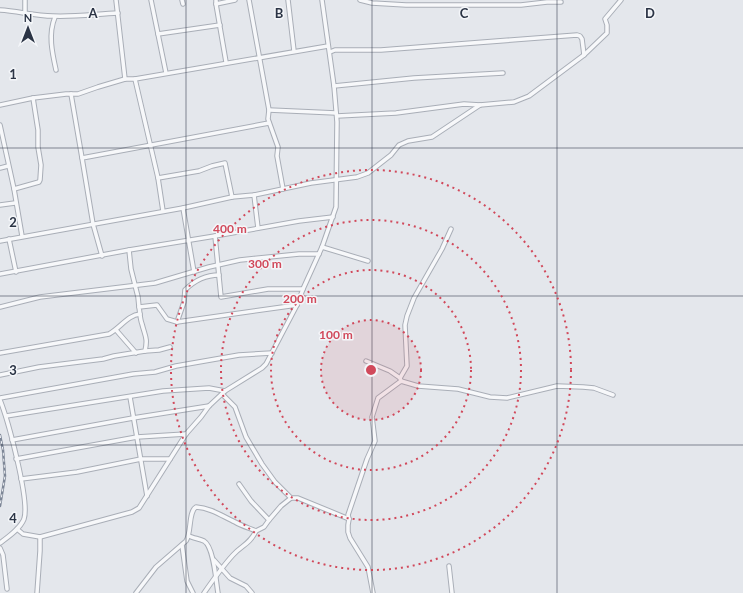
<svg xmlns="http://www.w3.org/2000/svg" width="743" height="593" font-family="Lato,sans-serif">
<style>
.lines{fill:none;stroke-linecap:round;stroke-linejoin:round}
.street-casing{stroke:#a9aeb7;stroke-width:5.5}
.street{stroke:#f7f8fa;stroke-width:3.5}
.rail-casing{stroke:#7d8696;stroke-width:2.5}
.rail{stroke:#f4f6f9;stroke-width:1;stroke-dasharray:3;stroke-linecap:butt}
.grid{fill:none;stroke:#2b3445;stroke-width:1;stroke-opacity:0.55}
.ring{fill:none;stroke:#d1495b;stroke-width:2;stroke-dasharray:2 4}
.grid-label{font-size:13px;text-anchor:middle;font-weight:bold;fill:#2b3445;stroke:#f4f6f9;stroke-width:3;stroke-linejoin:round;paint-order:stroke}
.centre{fill:#d1495b;stroke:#f4f6f9;stroke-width:2}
.ring-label{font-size:12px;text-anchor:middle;font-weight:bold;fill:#d1495b;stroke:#f4f6f9;stroke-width:3;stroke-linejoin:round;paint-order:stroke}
</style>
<rect width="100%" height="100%" fill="#e4e7ec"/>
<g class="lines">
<defs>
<g id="street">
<polyline points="116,0 125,79 135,79 328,46"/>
<polyline points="151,0 166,73"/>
<polyline points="182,0 183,4"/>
<polyline points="216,0 216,4 235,0"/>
<polyline points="249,0 269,110 268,119 278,147 277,156 283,189"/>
<polyline points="288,0 294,51"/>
<polyline points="360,0 372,3 406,5 521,5 547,2 561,2"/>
<polyline points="216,4 226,62"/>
<path d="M0 10C18 11 35 16 53 16 74 17 96 14 118 13"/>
<polyline points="25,13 25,0"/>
<path d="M55 17C48 34 52 52 56 70"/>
<polyline points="158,34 220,25"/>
<polyline points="330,52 335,50 381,50 577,35 580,36 582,39 584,55"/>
<polyline points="135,79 158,178 163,211"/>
<polyline points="334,86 414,78 503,73"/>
<polyline points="71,94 82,158"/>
<polyline points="0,105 33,98 66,94 78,94 98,87 125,79"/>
<polyline points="269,110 336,113"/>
<polyline points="337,116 396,113 464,104 480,105"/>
<polyline points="0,125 14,189 22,236"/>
<polyline points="0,168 8,166"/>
<polyline points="158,178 199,171 212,166 225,163 232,197"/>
<polyline points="14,189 39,182 40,180 41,165 38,147 38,130 33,98"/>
<polyline points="254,195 258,228"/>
<polyline points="0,205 15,203"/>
<polyline points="183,208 194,272"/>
<polyline points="215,236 221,297 268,289 303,289"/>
<polyline points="9,239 16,272"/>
<polyline points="0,241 183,208 232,197 254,195 311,183 357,177 368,173 391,155 399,145 408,141 432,137 480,105 514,102 529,96 584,55 607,33 607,25 605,19 621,0"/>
<polyline points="322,247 368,261"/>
<polyline points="129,250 131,269 138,297 139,307"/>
<polyline points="102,256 93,224 82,158 269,123"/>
<polyline points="0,274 129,250 215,236 299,221 333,217"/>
<polyline points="0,307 40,297 155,283 209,267 240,260 299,254 319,254"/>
<path d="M177 322 184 302 185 290C194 281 206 275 219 275"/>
<polyline points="116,330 136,353"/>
<polyline points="145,351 159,350 170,347"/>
<path d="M0 353 109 334C120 328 128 315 140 314"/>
<polyline points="366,361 390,371 400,378"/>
<path d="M0 375 39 367 103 359 114 356 145 351C148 338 145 336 142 324 140 319 140 313 139 307L157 305 167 319 177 322 297 305"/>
<polyline points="401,381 400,378 407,366 405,325 407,316 414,298 442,249 451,229"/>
<polyline points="222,394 235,407 246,437 262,464 275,482 291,498"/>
<polyline points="130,397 147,496"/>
<polyline points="0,398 133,374 155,372 176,366 239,355 272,353"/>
<path d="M0 400C8 420 30 501 24 519 20 529 8 537 0 543"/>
<polyline points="6,416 163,391 209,388 225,391"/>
<polyline points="12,440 133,418 209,406"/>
<polyline points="16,459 137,437 186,434"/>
<polyline points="21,479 77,472 141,459 170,459"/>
<polyline points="269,520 281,506 291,498 298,498 349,519"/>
<polyline points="17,529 23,534 40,537 132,512 139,508 186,434 201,417 209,406 225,391 262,368 266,364 297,305 303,289 322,247 336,207 337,122 334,86 322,0"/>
<path d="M189 536C193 538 200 539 204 541 214 547 216 582 218 593"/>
<polyline points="182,545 187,581 193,593"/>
<polyline points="0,548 3,555 7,589"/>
<polyline points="214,560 230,578 246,586 252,593"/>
<polyline points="449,566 452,593"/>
<polyline points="37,593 40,551 40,537"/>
<path d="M136 593 156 567 186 541C192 532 188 512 196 507 211 508 222 516 235 522 242 526 249 528 256 531L264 527 269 520 251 501 239 484"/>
<path d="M204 593C213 580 222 567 233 555 242 545 249 545 256 531"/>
<polyline points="373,593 368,567 350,538 348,532 348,525 349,519 348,515 367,459 375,441 372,417 378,398 401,381 418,386 458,389 490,397 507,398 557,386 583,387 594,388 613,395"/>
</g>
</defs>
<!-- street casing -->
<use href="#street" class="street-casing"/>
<!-- street -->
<use href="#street" class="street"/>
<defs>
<polyline id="rail" points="0,435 3,450 5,476 0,506"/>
</defs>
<!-- rail casing -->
<use href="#rail" class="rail-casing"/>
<!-- rail -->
<use href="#rail" class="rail"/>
</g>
<!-- grid -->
<path class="grid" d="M186 0V593M372 0V593M557 0V593M0 148H743M0 296H743M0 445H743"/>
<!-- distance rings -->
<circle cx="371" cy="370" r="50" fill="#d1495b" fill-opacity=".12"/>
<g class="ring">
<circle cx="371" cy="370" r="50"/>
<circle cx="371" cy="370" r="100"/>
<circle cx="371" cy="370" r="150"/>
<circle cx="371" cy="370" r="200"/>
</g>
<g class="grid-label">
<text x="93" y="18">A</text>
<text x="279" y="18">B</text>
<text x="464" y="18">C</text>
<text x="650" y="18">D</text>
<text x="13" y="79">1</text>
<text x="13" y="227">2</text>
<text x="13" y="375">3</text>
<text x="13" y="523">4</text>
</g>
<circle cx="371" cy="370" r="6" class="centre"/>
<g class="ring-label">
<text x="230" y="233">400 m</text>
<text x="265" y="268">300 m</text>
<text x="300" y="303">200 m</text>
<text x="336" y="339">100 m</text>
</g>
<!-- north arrow -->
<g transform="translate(28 28)" stroke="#f4f6f9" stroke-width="3" paint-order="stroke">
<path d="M0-3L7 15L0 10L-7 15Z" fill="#2b3445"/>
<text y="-6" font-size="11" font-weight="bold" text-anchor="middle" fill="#2b3445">N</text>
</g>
</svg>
